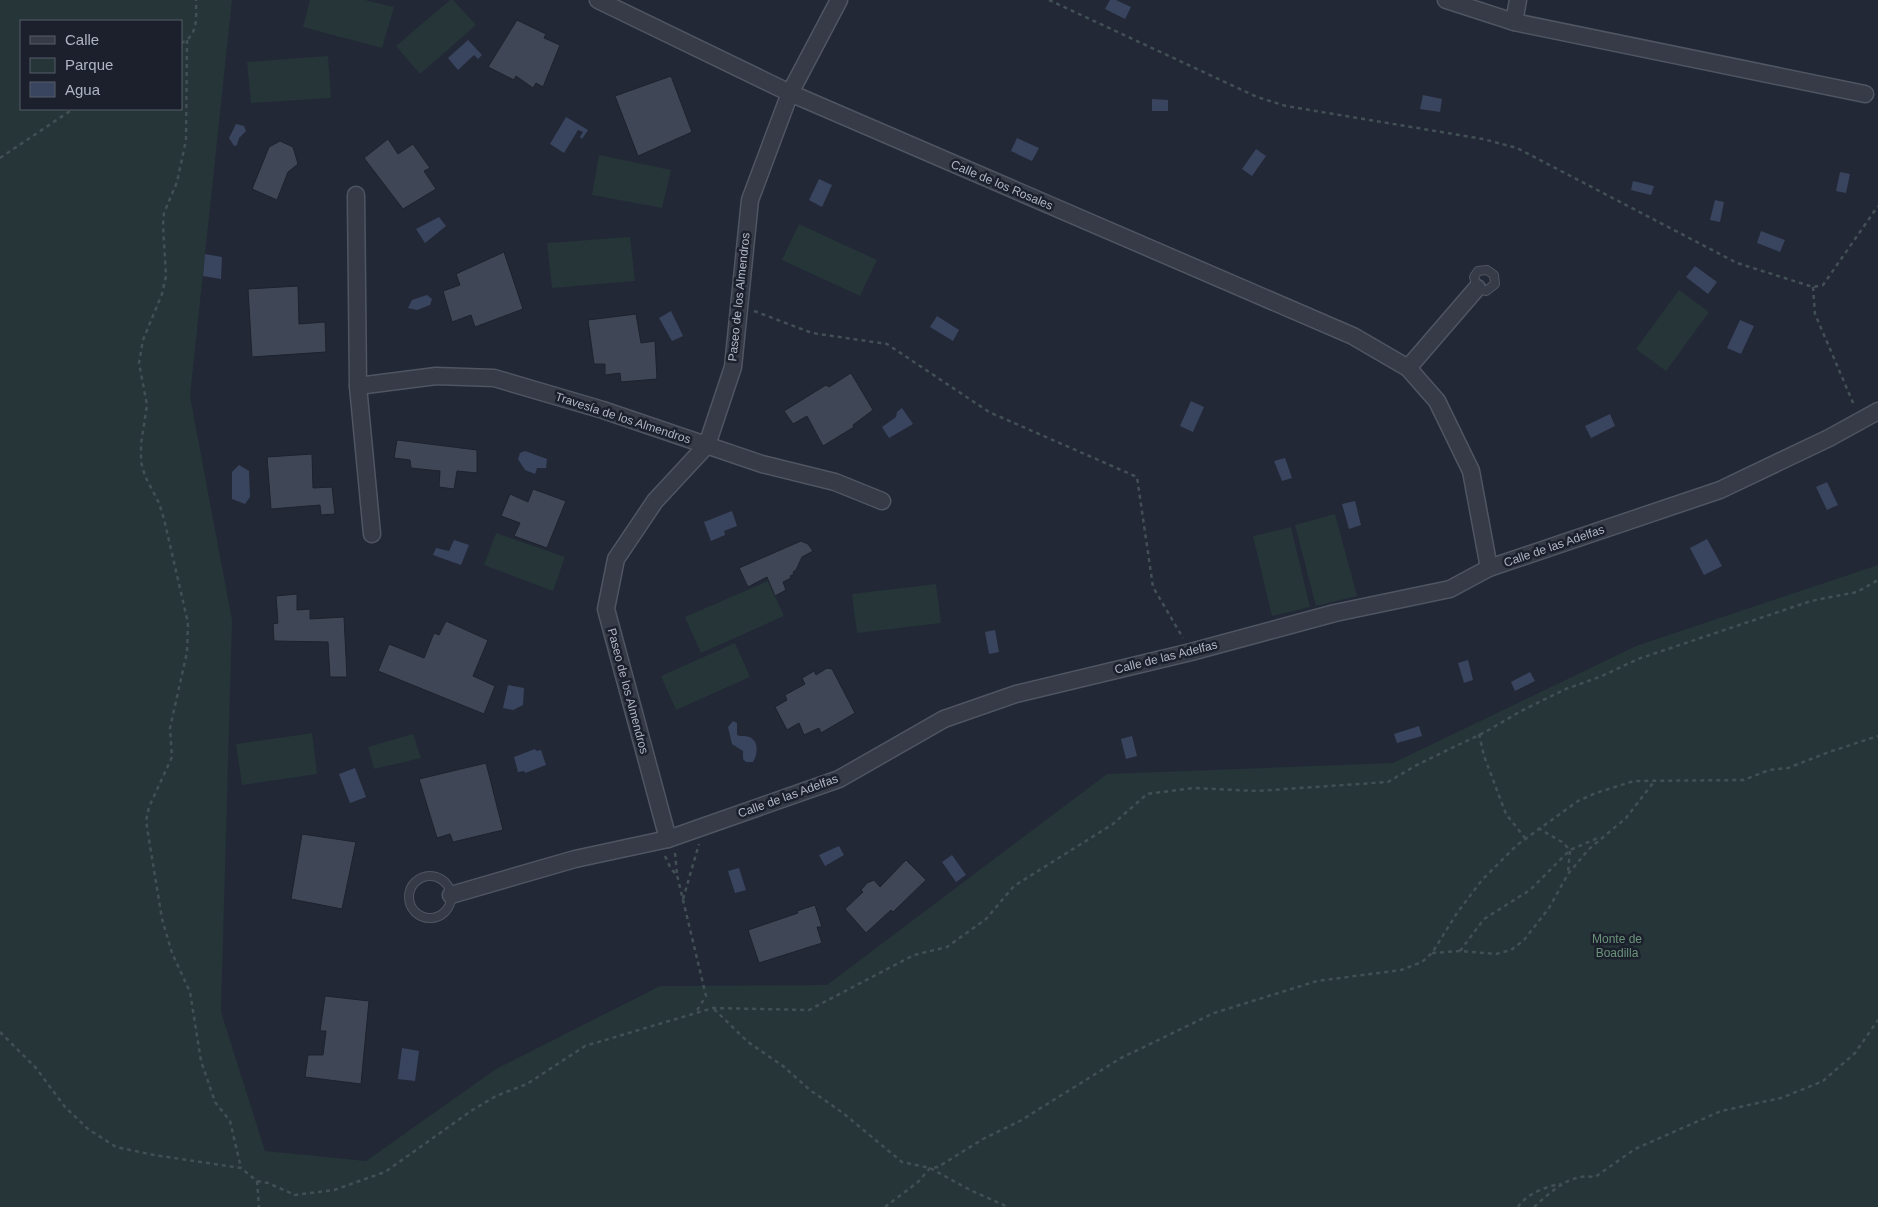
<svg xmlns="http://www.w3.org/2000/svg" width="1878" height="1207" font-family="Helvetica,sans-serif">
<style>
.green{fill:#253538;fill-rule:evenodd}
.water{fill:#39445f}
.building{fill:#3f4656;stroke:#1d222e}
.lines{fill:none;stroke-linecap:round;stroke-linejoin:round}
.service-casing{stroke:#505562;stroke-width:10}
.minor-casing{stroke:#505562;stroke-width:19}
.path{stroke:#425055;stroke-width:2.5;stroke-dasharray:4 4;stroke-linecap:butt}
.service{stroke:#363b47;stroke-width:8}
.minor{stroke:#363b47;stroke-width:16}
.labels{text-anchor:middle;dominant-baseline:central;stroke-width:5;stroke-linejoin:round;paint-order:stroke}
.street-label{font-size:12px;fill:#b0b5c3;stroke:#1b202c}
.park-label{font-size:12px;fill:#6a9279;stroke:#1b202c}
</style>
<rect width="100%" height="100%" fill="#222836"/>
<!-- green -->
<g class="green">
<path d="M0 0H232L190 396 232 620 221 1012 265 1151 366 1161 496 1069 660 986 827 985 1107 774 1393 763 1636 646 1878 565V1207H0ZM21 21H181V109H21Z"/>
<polygon points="310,0 365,0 394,7 382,48 303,27"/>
<polygon points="450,0 453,0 476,25 420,74 396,46"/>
<polygon points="328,56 331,98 251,103 247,62"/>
<polygon points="599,155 671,170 662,208 592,195"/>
<polygon points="799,224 877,260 860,296 782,260"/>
<polygon points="630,237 635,281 552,288 547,243"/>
<polygon points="1679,290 1709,312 1666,371 1636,349"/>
<polygon points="1335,514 1357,596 1316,606 1295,525"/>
<polygon points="1291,527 1310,607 1272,616 1253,536"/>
<polygon points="496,533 565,557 553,591 484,565"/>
<polygon points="768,581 784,616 701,653 685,617"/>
<polygon points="936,584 941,623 857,633 852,594"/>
<polygon points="735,643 750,677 676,710 661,676"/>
<polygon points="312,733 317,774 242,785 236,744"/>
<polygon points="413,734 421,758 374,769 368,747"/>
</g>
<!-- water -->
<g class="water">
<polygon points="1110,0 1116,0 1131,7 1125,19 1105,9"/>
<polygon points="468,40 482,55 478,59 474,55 458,70 448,58"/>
<polygon points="1423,95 1442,99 1440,112 1420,109"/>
<polygon points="1152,99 1168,100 1168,111 1152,111"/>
<polygon points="566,117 588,130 582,139 580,137 583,132 578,130 564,153 550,144"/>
<polygon points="236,124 244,126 246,131 239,138 237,145 234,146 229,138"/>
<polygon points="1017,138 1039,148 1032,161 1011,151"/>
<polygon points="1256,149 1266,156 1252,176 1242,169"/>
<polygon points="1840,172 1850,174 1846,193 1836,191"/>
<polygon points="819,179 832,185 822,207 809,200"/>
<polygon points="1633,181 1654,186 1651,195 1631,190"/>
<polygon points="1715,200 1724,202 1720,222 1710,220"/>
<polygon points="439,217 446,226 425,243 416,229"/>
<polygon points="1761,231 1785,240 1780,252 1757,243"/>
<polygon points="205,254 222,257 221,279 203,276"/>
<polygon points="1695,266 1717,282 1708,294 1686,277"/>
<polygon points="427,295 432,299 430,305 417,310 408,308 412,300"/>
<polygon points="671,311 683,336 672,341 659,318"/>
<polygon points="937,316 959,330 953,341 930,327"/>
<polygon points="1740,320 1754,326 1741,354 1727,348"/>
<polygon points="1191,401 1204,407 1193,432 1180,426"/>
<polygon points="902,408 913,424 889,438 882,427 896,417 897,412"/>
<polygon points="1610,414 1615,426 1591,438 1585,426"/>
<polygon points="525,451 547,459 546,468 537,468 535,474 525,470 518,459 520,453"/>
<polygon points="1285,458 1292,478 1282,481 1274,461"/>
<polygon points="239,465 249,471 250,497 245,504 232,499 232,472"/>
<polygon points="1827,482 1838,505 1827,510 1816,487"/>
<polygon points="1355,501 1361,525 1349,529 1342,504"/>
<polygon points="732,511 737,526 724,531 725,535 711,541 704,522"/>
<polygon points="1707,539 1722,566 1704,575 1690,548"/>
<polygon points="454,540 469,545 461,565 433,555 436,548 449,551"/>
<polygon points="995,630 999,652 989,654 985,632"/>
<polygon points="1468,660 1473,680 1464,683 1458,663"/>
<polygon points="1530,672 1535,681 1515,691 1511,682"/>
<polygon points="508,685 524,688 523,705 513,710 503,708"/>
<path d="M733 721 737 723V735C741 737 745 735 749 737 759 740 758 755 753 762H746L743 759V751L732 744 728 727Z"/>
<polygon points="1419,726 1422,736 1397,743 1394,734"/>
<polygon points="1132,736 1137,756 1126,759 1121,739"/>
<polygon points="535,749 536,751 541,750 546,765 525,773 524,771 518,772 514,757"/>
<polygon points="355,768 366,797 350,803 339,774"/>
<polygon points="839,846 844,855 825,866 819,855"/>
<polygon points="952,855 966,875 956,882 942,862"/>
<polygon points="739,868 746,890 735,893 728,871"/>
<polygon points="402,1048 419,1051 415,1081 398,1079"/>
</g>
<!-- building -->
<g class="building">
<polygon points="517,20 546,34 544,38 560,45 543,87 536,83 533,88 516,76 514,80 488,67"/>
<polygon points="671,76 692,132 638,156 615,96"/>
<polygon points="388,139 398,154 413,144 430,168 424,171 436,189 403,209 364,158"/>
<polygon points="280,141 293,147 298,164 288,172 277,200 252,189 269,147"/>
<polygon points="504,252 523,309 475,327 471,315 452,322 443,291 460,285 456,274"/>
<polygon points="298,286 299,324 325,322 326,352 252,357 248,289"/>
<polygon points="636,314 641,343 655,341 657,379 621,382 620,373 605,375 605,364 594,364 588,320"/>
<polygon points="851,373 873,410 853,425 854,427 823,446 807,416 793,424 784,411 826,385 829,387"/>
<polygon points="397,440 477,450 477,473 457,471 454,489 439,487 440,471 411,468 410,460 394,458"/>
<polygon points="312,454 313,488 332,487 335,514 321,515 320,505 271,509 267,457"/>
<polygon points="533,489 566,501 547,548 514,536 520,523 501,516 510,494 528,502"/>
<polygon points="801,541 808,544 813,551 802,557 796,570 793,572 794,574 790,576 791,578 783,582 786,590 775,596 767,577 748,587 739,568"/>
<polygon points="297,594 297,610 310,609 310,619 344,617 347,677 330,677 328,642 274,641 273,624 278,623 276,596"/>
<polygon points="446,621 488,640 473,676 495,686 484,714 378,671 389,644 424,658 434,633 439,635"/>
<polygon points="827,668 832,669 855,713 821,733 819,728 804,735 799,723 787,730 775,707 787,700 785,695 805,684 802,678 814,671 816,675"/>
<polygon points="486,763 503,830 453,842 450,834 437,838 419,779"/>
<polygon points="302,834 356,842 342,909 291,899"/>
<polygon points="906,860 926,880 893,912 891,910 866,933 845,909 863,892 861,890 867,883 874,880 880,887"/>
<polygon points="815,905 822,927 817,927 822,943 759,963 748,930 798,913 797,911"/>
<polygon points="325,996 369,1001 361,1084 305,1077 308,1055 323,1055 326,1031 320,1031"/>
</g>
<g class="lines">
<defs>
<g id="service">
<polygon points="1487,270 1494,275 1495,284 1486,291 1477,288 1474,277 1478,271"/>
<circle cx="430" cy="897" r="21"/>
</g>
<g id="minor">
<polyline points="598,0 790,93 1353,336 1408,368 1437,401 1471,471 1489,568"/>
<polyline points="1446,0 1514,22 1865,94"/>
<polyline points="1514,22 1518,0"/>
<polyline points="356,195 358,386 372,534"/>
<polyline points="1408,368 1477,288"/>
<polyline points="358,386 436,376 494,378 603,410 762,464 835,482 882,501"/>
<polyline points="668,839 606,609 616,559 655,501 707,445 733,367 750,200 790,93 839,0"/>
<polyline points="451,895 575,859 668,839 839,779 944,719 1016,694 1191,652 1335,613 1450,589 1489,568 1720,490 1829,438 1878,411"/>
</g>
</defs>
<!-- service casing -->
<use href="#service" class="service-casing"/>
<!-- minor casing -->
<use href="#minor" class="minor-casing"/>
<!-- path -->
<g class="path">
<polyline points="1049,0 1257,97 1286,106 1483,139 1517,148 1737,263 1813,287 1823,285 1878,206"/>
<polyline points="187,40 186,140 177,182 164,213 163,225 166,276 162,294 143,340 139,363 147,405 141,444 141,462 145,476 159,503 164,519 188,623 187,652 170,728 172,757 149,807 146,821 162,919 172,953 190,992 201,1061 215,1102 230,1121 241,1168"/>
<path d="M181 43C199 36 196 16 196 0"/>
<polyline points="0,158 73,109"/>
<polyline points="1813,287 1815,314 1854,405"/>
<polyline points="754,311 812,333 887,344 989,412 1137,477 1153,587 1183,638"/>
<polyline points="1479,734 1484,756 1506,814 1525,838"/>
<polyline points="1538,828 1562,842 1570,850 1568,872"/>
<polyline points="675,853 677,875"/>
<polyline points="665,856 671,869 677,875 706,996 696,1012"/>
<polyline points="683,899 699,844"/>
<polyline points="1460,951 1484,919 1530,890 1570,850 1600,837"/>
<polyline points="1432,953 1460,951 1496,954 1511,950 1524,940 1549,908 1568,874 1589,849 1626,818 1653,783"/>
<polyline points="714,1009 748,1042 783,1066 810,1090 843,1113 902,1162 930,1168 970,1190 1008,1207"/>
<polyline points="0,1032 36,1068 65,1107 88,1129 116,1147 154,1155 241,1168 257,1181 268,1183 295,1195 334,1190 385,1172 471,1111 496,1096 527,1084 585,1046 713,1008 809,1010 914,955 947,947 986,919 1014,886 1113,824 1147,794 1194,788 1256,791 1388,782 1415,766 1487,731 1521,711 1566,689 1602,676 1638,659 1811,601 1857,592 1878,580"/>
<polyline points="257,1181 259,1207"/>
<polyline points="885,1207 918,1182 930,1168 938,1167 983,1139 1020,1121 1121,1058 1214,1013 1317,981 1401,970 1422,962 1432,953 1457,913 1482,880 1517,845 1578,801 1596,793 1634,781 1744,780 1769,770 1788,768 1829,752 1878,736"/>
<path d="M1518 1207C1526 1194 1547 1186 1561 1184"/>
<path d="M1534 1207C1552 1191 1570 1173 1595 1177L1635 1149 1721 1111 1781 1098 1823 1081 1855 1053 1878 1020"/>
</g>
<!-- service -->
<use href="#service" class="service"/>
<!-- minor -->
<use href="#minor" class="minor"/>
</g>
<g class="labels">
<!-- street labels -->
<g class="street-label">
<text transform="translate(1002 185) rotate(23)">Calle de los Rosales</text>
<text transform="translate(739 297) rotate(-84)">Paseo de los Almendros</text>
<text transform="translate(623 418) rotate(18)">Travesía de los Almendros</text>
<text transform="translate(1554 546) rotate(-19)">Calle de las Adelfas</text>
<text transform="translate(1166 657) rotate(-14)">Calle de las Adelfas</text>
<text transform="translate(628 691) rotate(75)">Paseo de los Almendros</text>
<text transform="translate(788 796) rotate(-20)">Calle de las Adelfas</text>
</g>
<!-- park labels -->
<g class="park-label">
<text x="1617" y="939">Monte de<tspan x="1617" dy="14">Boadilla</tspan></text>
</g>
</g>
<!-- legend -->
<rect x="20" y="20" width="162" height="90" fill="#1b202c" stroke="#575c68"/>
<rect x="30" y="36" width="25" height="8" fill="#363b47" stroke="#575c68"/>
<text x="65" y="45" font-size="15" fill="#b0b5c3">Calle</text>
<rect x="30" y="58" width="25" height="15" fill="#253538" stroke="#575c68"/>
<text x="65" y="70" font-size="15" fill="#b0b5c3">Parque</text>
<rect x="30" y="82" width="25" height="15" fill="#39445f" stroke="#575c68"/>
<text x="65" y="95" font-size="15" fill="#b0b5c3">Agua</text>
</svg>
